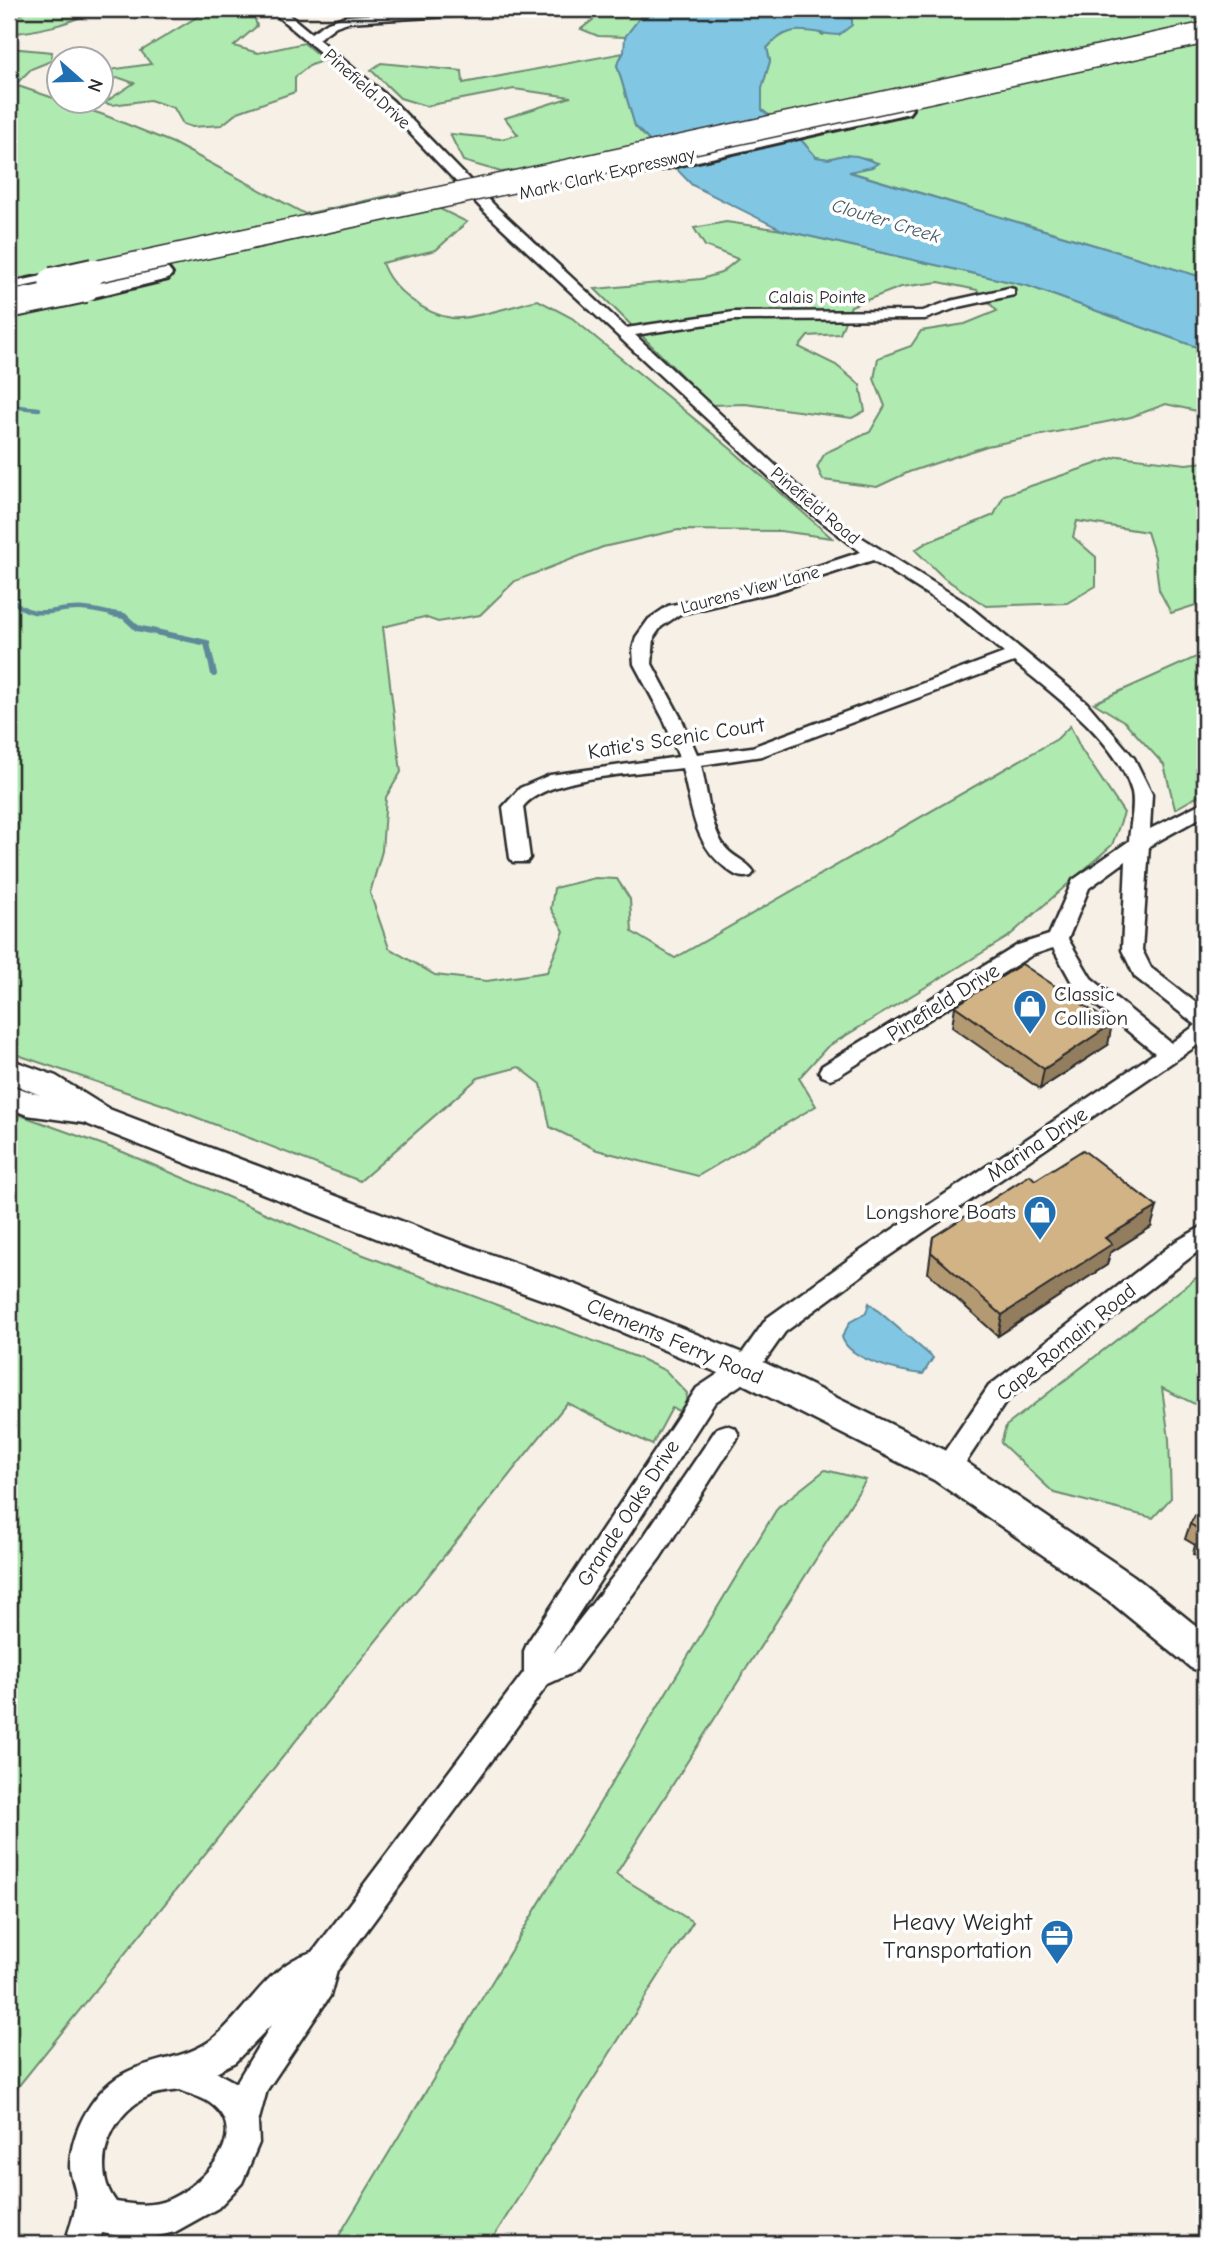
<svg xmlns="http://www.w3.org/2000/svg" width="1214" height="2253" font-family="'Comic Neue',sans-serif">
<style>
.green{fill:#afeab0;stroke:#6d8a6e;stroke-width:2}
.water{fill:#81c7e3;stroke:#5f8999;stroke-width:2}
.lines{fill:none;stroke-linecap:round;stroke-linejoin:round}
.stream-far1{stroke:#5f8999;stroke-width:4.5}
.stream{stroke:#5f8999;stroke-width:6}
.minor-casing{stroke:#2b2b2b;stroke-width:5}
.secondary-casing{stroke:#2b2b2b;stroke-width:5}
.motorway-casing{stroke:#2b2b2b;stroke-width:6}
.minor{fill:#fff;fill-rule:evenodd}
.secondary{fill:#fff;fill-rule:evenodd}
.motorway{fill:#fff;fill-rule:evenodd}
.motorway-bridge-far1-casing{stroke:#2b2b2b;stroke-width:24;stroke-linecap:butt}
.motorway-bridge-casing{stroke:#2b2b2b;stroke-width:30;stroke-linecap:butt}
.motorway-bridge-far1{stroke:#fff;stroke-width:21}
.motorway-bridge{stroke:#fff;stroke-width:26}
.wall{fill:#b49a73;stroke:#2b2b2b;stroke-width:2}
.shaded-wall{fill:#927d5e;stroke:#2b2b2b;stroke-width:2}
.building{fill:#d1b386;stroke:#2b2b2b;stroke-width:2}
.labels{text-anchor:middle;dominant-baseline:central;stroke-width:7;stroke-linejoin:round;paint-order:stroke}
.far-street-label{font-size:18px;fill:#2b2b2b;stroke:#fff}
.far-water-label{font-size:19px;font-style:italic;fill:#455a62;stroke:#fff}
.street-label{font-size:21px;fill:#2b2b2b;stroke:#fff}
.poi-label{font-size:21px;fill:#2b2b2b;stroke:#fff;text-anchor:start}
.near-poi-label{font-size:24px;fill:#2b2b2b;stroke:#fff;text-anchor:end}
</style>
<rect width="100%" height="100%" fill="#f6f0e7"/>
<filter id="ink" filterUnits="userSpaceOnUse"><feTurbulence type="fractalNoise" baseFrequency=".0143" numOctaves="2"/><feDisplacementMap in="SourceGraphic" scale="14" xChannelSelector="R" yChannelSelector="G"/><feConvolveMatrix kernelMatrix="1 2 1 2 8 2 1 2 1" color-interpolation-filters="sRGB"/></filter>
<g filter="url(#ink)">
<!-- green -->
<g class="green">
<path d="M25 9H92C77 24 30 32 9 34V18L23 14Z"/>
<polygon points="216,9 252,9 257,26 234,46 258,53 304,43 324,60 309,66 295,77 295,92 238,112 222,125 192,127 183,124 174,108 150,100 112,105 104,103 134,83 120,78 102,80 102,71 151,64 141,51 207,11"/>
<polygon points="607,9 682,9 683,11 642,15 625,37 598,36 581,29"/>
<path d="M853 9H1205V278L847 171 872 167 870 159 844 155 828 159 816 157 802 141 762 110V88L770 61 767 48C780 33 804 22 823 35L841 16 855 12Z"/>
<path d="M9 48 52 52 51 61 31 69 15 85 104 115 173 143 305 214 405 192 467 222 436 250 382 263C391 289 424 314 452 318 467 321 520 304 538 300L572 318 731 449 832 538 780 531 678 530 603 547 515 581 480 615 438 622 424 617 383 627 401 772 386 797 382 851 370 893 389 948 435 975 487 981 547 972 564 931 551 909 554 888 595 878 617 879 630 899 632 932 675 958 1057 739 1070 726 1081 749 1124 813 1112 845 1008 937 827 1047 799 1078 816 1106 698 1176 597 1150 550 1127 541 1084 519 1067 478 1078 360 1181 167 1106 9 1052Z"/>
<polygon points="623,53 617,65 635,126 651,143 563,166 501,172 463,161 450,134 501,139 518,135 505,118 571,97 514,89 426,106 400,98 371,70 381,63 462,71 463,83"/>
<polygon points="726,222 782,230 1028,286 1205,350 1205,413 1166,404 1131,417 987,446 909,472 877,487 823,480 817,467 825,453 870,432 885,406 874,379 878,358 911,346 921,331 965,324 997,311 977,290 939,282 901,287 851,306 840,334 808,336 799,347 836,365 860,385 865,411 852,418 745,404 711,405 595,289 701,279 721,273 738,259 705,246 694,228"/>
<polygon points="1119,456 1186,464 1205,462 1205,602 1171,613 1159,590 1155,557 1147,532 1077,521 1073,537 1096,557 1096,586 1067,603 986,606 944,578 915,550 926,543 994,515 1004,495"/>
<polygon points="1205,653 1205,792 1175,809 1164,765 1125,722 1094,703"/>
<polygon points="9,1111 123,1152 353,1251 639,1358 666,1371 687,1393 684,1413 672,1408 652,1445 567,1403 9,2098"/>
<polygon points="1205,1276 1205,1409 1162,1388 1169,1439 1171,1498 1153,1518 1054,1493 1001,1443 1006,1426 1196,1278"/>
<polygon points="825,1470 866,1480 616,1874 693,1922 489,2244 334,2244 778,1507"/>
</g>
<!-- water -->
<g class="water">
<path d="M682 9H795L804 16H814L830 9H853L855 12 842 16 852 19V25L839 35C809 34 791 20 767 48L770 61 762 88V110L802 141 816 157 828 159 844 155 857 156 878 163 872 167 849 172 1205 278V350L1028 286 782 230 692 185 635 126 617 65 624 52 625 37 642 15 682 11Z"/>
<path d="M869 1303 933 1358 923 1374C901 1372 848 1360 842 1337L850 1322 866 1313Z"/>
</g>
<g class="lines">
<!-- stream-far1 -->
<g class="stream-far1">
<polyline points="9,410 18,407 39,409"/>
<path d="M9 597C34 624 53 607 83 609 97 610 110 614 123 616"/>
</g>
<!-- stream -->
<polyline class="stream" points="112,614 124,616 137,628 207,643 214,674"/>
<defs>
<g id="minor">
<path d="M269 9H282L311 33 328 22 347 16 462 9H520L515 12 348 22 336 26 318 39 393 101 496 207 626 328 734 312 923 311 950 301 1009 288 1014 289V295L959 307 925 319 734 320 635 335 805 493 856 534 964 602 1087 703 1134 758 1152 794 1150 829 1205 801V815L1149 846 1142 950 1151 968 1205 1010V1040L877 1264 785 1332 754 1376 715 1402 552 1655 640 1542 717 1428 726 1425 735 1428 739 1435 735 1442 660 1558 574 1672 548 1684 337 1971 330 1996 267 2090 258 2123 259 2143 242 2183 218 2208 175 2232 141 2240 102 2233 99 2244H65C68 2230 77 2212 76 2197 76 2187 70 2177 70 2166 71 2129 95 2086 129 2071 157 2058 189 2058 214 2038 247 2011 270 1962 313 1952L524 1672V1651L528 1642 697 1388 736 1362 767 1318 859 1252 1155 1053 1075 988 1053 948 1032 955 838 1076 830 1079 822 1076 819 1071 822 1066 1018 945 1049 935 1073 880 1129 841C1130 826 1135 806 1132 792 1117 740 1054 695 1014 662L762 756 701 765C707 790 710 825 724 846 732 857 747 861 754 872L751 876C740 879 735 875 727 869 693 844 692 806 682 768 643 773 546 776 523 807L530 858 527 862H513L510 858 503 807 520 788 550 775 679 757 664 720 634 664 633 649 636 637 649 619 668 606 763 584 861 552 793 499 486 213 385 107ZM873 560 952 610 1004 653 752 747 697 754 682 720 652 664 654 637 661 627 680 614 774 592ZM1126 861 1122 950 1135 977 1196 1025 1171 1043 1091 978 1068 939 1089 888ZM271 2025 236 2083 216 2072 235 2062ZM179 2090C188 2094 202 2097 210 2103 253 2134 203 2184 170 2199 152 2207 135 2205 116 2202 90 2168 109 2115 147 2097 156 2092 169 2092 179 2090Z"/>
<polygon points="1205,1225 1205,1246 1007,1400 956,1477 947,1480 938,1477 934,1469 938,1461 989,1386 1175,1242"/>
</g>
<polygon id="secondary" points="9,1059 56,1076 109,1109 448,1239 579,1286 757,1359 960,1458 1134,1576 1205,1633 1205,1673 1191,1668 1108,1600 934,1480 733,1379 555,1304 424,1257 84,1123 27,1115 9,1108 9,1085 40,1095 9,1082"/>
<g id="motorway">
<polygon points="902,103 909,105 912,109 909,113 645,173 637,171 634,166 637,161 645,159"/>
<polygon points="160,267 168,269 172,274 168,279 48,308 39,306 36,301 39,296"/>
<polygon points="52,274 60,276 64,281 60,286 9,297 9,283"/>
</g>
</defs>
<!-- minor casing -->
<use href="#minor" class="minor-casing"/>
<!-- secondary casing -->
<use href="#secondary" class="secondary-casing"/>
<!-- motorway casing -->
<use href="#motorway" class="motorway-casing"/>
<!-- minor -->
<use href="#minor" class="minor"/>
<!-- secondary -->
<use href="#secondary" class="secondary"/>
<!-- motorway -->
<use href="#motorway" class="motorway"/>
<defs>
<polyline id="motorway-bridge-far1" points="85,274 1205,33"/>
<g id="motorway-bridge">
<polyline points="52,281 93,272"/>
<polyline points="9,305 85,289"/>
</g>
</defs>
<!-- motorway-bridge-far1 casing -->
<use href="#motorway-bridge-far1" class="motorway-bridge-far1-casing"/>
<!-- motorway-bridge casing -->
<use href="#motorway-bridge" class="motorway-bridge-casing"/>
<!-- motorway-bridge-far1 -->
<use href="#motorway-bridge-far1" class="motorway-bridge-far1"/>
<!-- motorway-bridge -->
<use href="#motorway-bridge" class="motorway-bridge"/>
</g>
<!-- wall -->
<g class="wall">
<polygon points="955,1006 1108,1045 1040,1089 952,1027"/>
<polygon points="1035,1180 1151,1227 1110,1253 1107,1265 998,1336 928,1273 933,1237"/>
<polygon points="1205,1500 1205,1561 1193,1554 1195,1545 1185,1539 1190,1524"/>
</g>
<!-- shaded-wall -->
<g class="shaded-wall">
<polygon points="1112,1024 1108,1045 1040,1089 1044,1069"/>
<polygon points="1157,1207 1151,1227 1110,1253 1107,1265 998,1336 1002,1315 1105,1238"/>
</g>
<!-- building -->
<g class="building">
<polygon points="1022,964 1112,1024 1044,1069 955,1006"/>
<polygon points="1083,1150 1157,1207 1105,1238 1112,1244 1002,1315 931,1252 933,1237 1030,1175 1035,1180"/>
<polygon points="1205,1500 1205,1543 1198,1539 1202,1531 1190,1524"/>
</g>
</g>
<!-- icons -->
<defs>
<symbol id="shop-pin" viewBox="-11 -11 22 30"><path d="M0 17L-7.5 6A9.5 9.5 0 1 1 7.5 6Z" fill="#1f6fb2" stroke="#fff"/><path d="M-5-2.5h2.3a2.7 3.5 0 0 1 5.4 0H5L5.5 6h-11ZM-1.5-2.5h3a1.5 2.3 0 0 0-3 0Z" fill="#fff"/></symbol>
<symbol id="office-pin" viewBox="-11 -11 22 30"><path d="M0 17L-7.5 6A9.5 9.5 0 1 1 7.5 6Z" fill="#1f6fb2" stroke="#fff"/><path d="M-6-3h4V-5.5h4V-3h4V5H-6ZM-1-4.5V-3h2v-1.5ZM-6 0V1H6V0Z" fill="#fff"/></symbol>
</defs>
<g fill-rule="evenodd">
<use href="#shop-pin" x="1011" y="987" width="38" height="52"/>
<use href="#shop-pin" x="1021" y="1193" width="38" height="52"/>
<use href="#office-pin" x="1038" y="1917" width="38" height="52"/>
</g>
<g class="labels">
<!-- far-street labels -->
<g class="far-street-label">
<text transform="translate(367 89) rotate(42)">Pinefield Drive</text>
<text transform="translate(607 174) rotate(-13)">Mark Clark Expressway</text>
<text x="817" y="297">Calais Pointe</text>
<text transform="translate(815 506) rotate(40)">Pinefield Road</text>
<text transform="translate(750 590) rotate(-15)">Laurens View Lane</text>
</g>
<!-- far-water labels -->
<g class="far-water-label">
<text transform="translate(886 221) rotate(17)">Clouter Creek</text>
</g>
<!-- street labels -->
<g class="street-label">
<text transform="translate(676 738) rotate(-9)">Katie's Scenic Court</text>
<text transform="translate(943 1002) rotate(-32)">Pinefield Drive</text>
<text transform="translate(1037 1144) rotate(-34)">Marina Drive</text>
<text transform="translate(675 1341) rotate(23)">Clements Ferry Road</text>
<text transform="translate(1066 1342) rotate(-39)">Cape Romain Road</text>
<text transform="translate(628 1513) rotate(-57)">Grande Oaks Drive</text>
</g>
<!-- poi labels -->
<g class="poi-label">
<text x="1054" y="994">Classic<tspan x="1054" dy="24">Collision</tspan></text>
<text x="1016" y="1212" text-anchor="end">Longshore Boats</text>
</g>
<!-- near-poi labels -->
<g class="near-poi-label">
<text x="1032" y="1922">Heavy Weight<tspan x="1032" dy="28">Transportation</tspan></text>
</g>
</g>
<!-- margin -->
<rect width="1214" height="2253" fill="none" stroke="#fff" stroke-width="35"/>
<rect x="18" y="18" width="1179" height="2218" fill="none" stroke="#2b2b2b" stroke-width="2.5" filter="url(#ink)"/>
<!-- north arrow -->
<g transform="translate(80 80) rotate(110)"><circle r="33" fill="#ffffff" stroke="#aaaaaa" stroke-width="2"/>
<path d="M0-5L12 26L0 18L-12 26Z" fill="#1f6fb2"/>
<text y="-10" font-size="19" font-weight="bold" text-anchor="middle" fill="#2b2b2b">N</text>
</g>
</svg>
